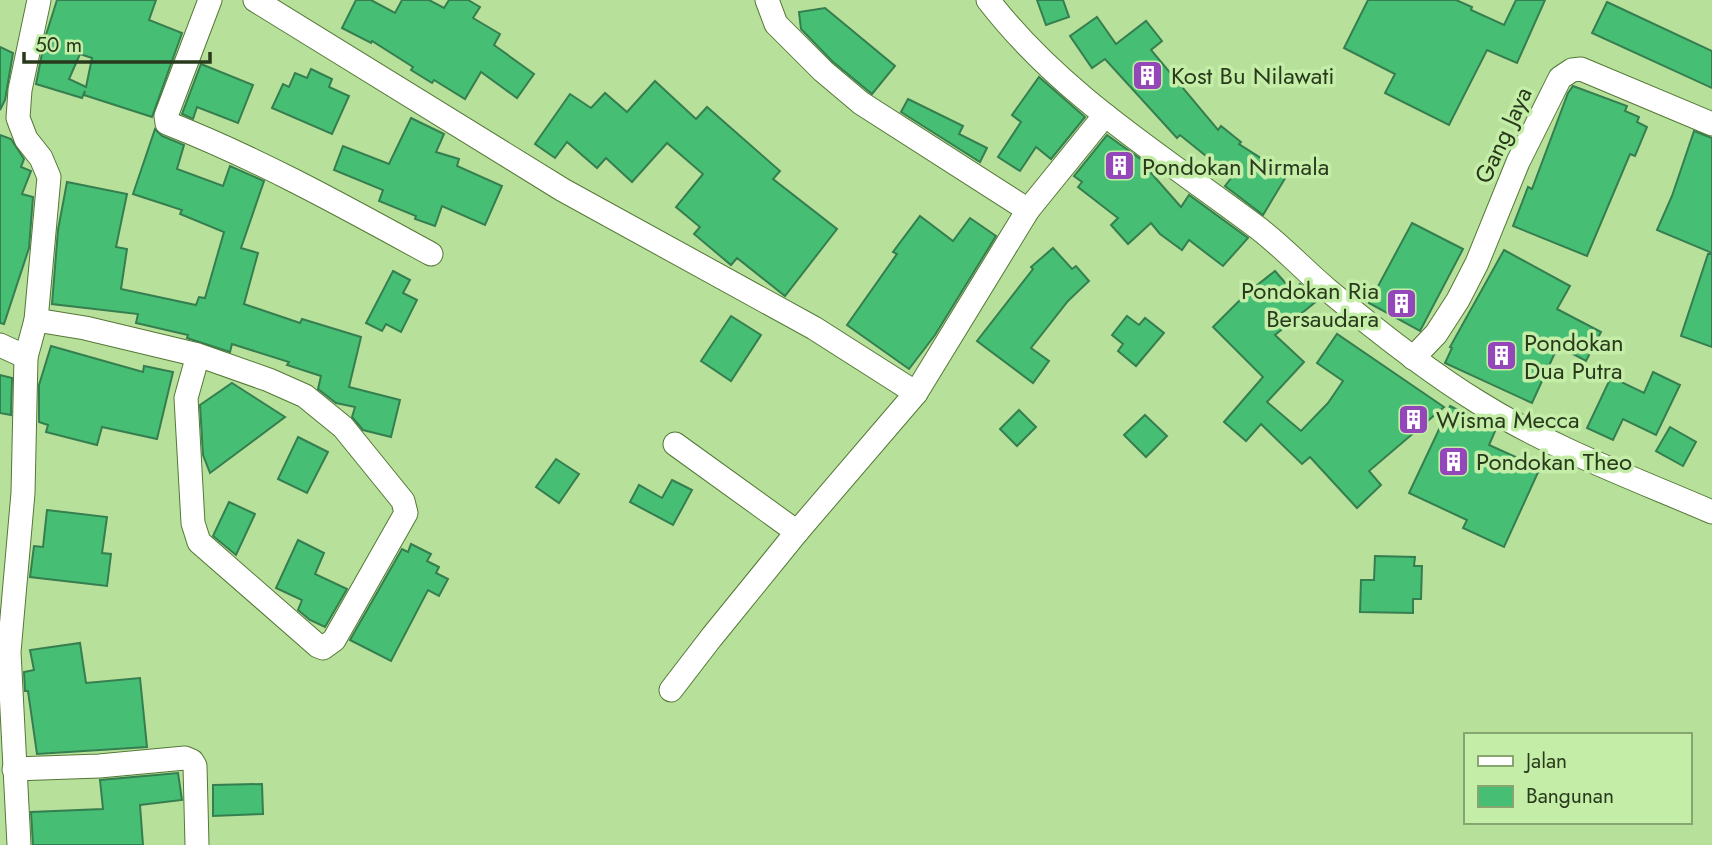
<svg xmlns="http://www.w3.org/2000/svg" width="1712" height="845" font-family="Jost,sans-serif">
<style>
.building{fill:#46bf74;stroke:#357e4f;stroke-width:2;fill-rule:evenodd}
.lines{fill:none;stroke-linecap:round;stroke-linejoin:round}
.minor-casing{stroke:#547836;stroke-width:25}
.minor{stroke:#fff;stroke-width:23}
.labels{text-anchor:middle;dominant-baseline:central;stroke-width:7;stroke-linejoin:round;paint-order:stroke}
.poi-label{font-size:24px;fill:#28391c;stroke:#c4eda7;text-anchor:start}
.street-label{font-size:24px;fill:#28391c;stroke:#c4eda7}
</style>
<rect width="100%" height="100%" fill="#b7e09a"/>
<!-- building -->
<g class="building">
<path d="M57 0H156L149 20 182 33 152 117 84 95 85 91 82 98 36 84 45 38ZM80 54 92 58 86 87 69 79Z"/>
<polygon points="356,0 371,0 395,13 402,0 429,0 444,8 449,0 468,0 480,7 473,18 500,34 494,45 534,74 517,98 481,72 465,99 434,80 432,83 411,70 413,67 372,41 371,43 342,28"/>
<polygon points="1037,0 1063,0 1069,17 1046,25"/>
<polygon points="1368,0 1456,0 1472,7 1471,10 1504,25 1516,0 1545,0 1517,63 1487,50 1449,125 1385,93 1395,74 1344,48"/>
<polygon points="1607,2 1712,51 1712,88 1592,33"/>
<polygon points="825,8 895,66 872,94 832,61 801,29 799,12"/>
<polygon points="1097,17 1116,44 1146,21 1162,41 1151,50 1218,130 1221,126 1241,142 1239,144 1287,175 1263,215 1225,186 1232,177 1180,135 1177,138 1105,59 1092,68 1070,36"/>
<polygon points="0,47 13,53 5,100 0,110"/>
<polygon points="201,64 253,85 238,123 197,107 193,119 182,114"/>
<polygon points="311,69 332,79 329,87 349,96 332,134 272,108 283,84 289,87 295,73 307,78"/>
<polygon points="1039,77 1085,117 1051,159 1036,147 1020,171 998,157 1021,122 1012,115"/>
<polygon points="655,81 696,119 707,107 780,171 773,179 837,229 785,296 737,258 731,265 694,234 700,227 676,207 703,174 667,143 632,182 606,158 597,168 567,142 555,158 535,144 570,94 591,108 605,93 627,112"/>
<polygon points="1573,86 1627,106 1625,111 1639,117 1637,122 1647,127 1635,156 1630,154 1587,256 1513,226 1528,187 1532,189 1568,93"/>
<polygon points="908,99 963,126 959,134 987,148 980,162 901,112"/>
<polygon points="411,118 444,134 436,152 459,159 457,166 502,186 485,225 442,206 435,226 415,219 416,216 379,201 383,190 334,170 343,146 389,164"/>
<polygon points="155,129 162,136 184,145 177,169 223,186 230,166 264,181 241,248 258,253 244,304 300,323 302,319 361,337 349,387 400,400 391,437 363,430 352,417 355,407 336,403 318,389 321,376 287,365 289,362 232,344 230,352 187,338 188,335 136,323 138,314 52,304 58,230 67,182 127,194 116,247 127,249 121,289 196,305 199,297 205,298 224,232 180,214 182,210 133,194"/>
<polygon points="1694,131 1712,138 1712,253 1657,230 1672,196"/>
<polygon points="0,135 11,139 24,159 21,167 31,171 22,194 33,197 29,248 4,324 0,323"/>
<polygon points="1107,135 1146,163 1144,165 1181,207 1189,195 1248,238 1223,266 1189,240 1182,250 1160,234 1151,223 1128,244 1111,225 1118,218 1078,187 1082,182 1074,176"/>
<polygon points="920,216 953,241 970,218 996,236 935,335 909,369 847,325 897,254 893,252"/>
<polygon points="1412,223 1463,249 1420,331 1369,303"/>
<polygon points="1053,248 1072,269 1076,266 1089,281 1068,301 1031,348 1049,361 1033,383 977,341 1033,269 1031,267"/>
<polygon points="1504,250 1570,286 1557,309 1601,332 1586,361 1558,346 1532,403 1445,363 1452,348 1450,347"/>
<polygon points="1708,254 1712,254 1712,347 1681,336"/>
<polygon points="393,271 410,280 403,293 417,300 401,332 386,324 382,331 366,323"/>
<polygon points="1275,271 1293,292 1300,284 1318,300 1275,335 1304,362 1267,402 1301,431 1328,403 1343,381 1317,363 1337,334 1444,407 1369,471 1381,485 1357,508 1310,457 1302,464 1261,424 1246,441 1224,422 1263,377 1213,327 1247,293"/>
<polygon points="731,316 761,335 731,381 701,361"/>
<polygon points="1127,316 1139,325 1145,318 1164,333 1136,366 1118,351 1123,344 1112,335"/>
<polygon points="51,346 143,372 144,366 173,372 157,439 102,427 97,445 46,432 48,425 39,422 39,385"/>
<polygon points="1653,372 1680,385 1656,435 1623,419 1613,440 1587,428 1611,377 1644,393"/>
<polygon points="0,375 12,378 11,415 0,413"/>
<polygon points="232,383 285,417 210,473 203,455 200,405"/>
<polygon points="1450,406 1496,429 1489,445 1540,468 1504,547 1463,528 1467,520 1409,493"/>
<polygon points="1019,410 1036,427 1017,446 1000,429"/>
<polygon points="1145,415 1167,436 1146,457 1124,435"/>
<polygon points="1670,427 1696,442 1683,466 1656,451"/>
<polygon points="298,437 328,452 307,493 278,479"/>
<polygon points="556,459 579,474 559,503 536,487"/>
<polygon points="672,480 692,490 673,525 630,502 639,485 662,498"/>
<polygon points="229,502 255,514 236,555 213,536"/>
<polygon points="47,510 107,517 102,553 111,554 107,586 30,577 34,546 43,547"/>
<polygon points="298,540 324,553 315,574 347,589 325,627 310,620 298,610 302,600 276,588"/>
<polygon points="411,544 431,554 427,561 439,567 436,573 448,579 439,596 428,590 391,661 350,640 402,549 408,552"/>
<polygon points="1375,556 1415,557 1414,566 1422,566 1421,599 1413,599 1413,613 1360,612 1361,580 1374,580"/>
<polygon points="80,643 86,683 140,678 147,747 37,754 28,691 25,691 24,672 34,670 30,650"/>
<polygon points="178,773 182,800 140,805 143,845 33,845 31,812 103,809 100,780"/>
<polygon points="262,784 263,814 213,816 213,785"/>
</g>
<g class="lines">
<defs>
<g id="minor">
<path d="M210 0 166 116 167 123C259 159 345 207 431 254"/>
<polyline points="255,0 563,190 814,328 916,393"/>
<polyline points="767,0 776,24 823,71 861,103 1028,210"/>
<path d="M988 0C1061 95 1164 157 1258 228 1283 247 1305 271 1329 291 1377 331 1426 370 1478 402 1551 448 1633 478 1712 512"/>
<polyline points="36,320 85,328 198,355 269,380 305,396 343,427 403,501 406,513 334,640 323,648 318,646 199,542 193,523 186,398 198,355"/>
<polyline points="0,345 26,357"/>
<polyline points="1413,358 1436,334 1458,300 1477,263 1518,162 1560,78 1572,70 1581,69 1712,124"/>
<polyline points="675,444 797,532"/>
<polyline points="671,690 711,638 797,532 916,393 1028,210 1105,115"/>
<polyline points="14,769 99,766 185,758 192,761 195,766 197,845"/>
<polyline points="19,845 9,652 23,493 26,357 36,320 49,177 41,158 26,139 18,118 20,90 39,0"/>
</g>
</defs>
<!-- minor casing -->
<use href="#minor" class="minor-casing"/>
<!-- minor -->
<use href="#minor" class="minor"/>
</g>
<!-- icons -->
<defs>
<symbol id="building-square" viewBox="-11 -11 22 22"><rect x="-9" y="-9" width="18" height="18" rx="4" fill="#9347b8" stroke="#c4eda7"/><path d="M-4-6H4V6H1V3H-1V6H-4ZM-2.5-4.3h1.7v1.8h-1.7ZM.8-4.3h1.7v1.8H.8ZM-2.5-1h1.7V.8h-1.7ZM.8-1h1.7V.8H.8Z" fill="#fff"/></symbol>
</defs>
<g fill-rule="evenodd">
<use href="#building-square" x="1130" y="58" width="35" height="35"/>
<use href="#building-square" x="1102" y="148" width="35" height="35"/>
<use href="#building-square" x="1384" y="286" width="35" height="35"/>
<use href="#building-square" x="1484" y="338" width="35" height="35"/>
<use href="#building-square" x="1396" y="402" width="35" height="35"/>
<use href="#building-square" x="1436" y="444" width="35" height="35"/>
</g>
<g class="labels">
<!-- poi labels -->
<g class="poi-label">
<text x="1171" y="75">Kost Bu Nilawati</text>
<text x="1142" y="166">Pondokan Nirmala</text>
<text x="1379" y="290" text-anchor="end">Pondokan Ria<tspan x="1379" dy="28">Bersaudara</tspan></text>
<text x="1524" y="342">Pondokan<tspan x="1524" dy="28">Dua Putra</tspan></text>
<text x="1436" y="419">Wisma Mecca</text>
<text x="1476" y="461">Pondokan Theo</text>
</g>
<!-- street labels -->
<g class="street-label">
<text transform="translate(1503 135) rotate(-65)">Gang Jaya</text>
</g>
</g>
<!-- legend -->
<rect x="1464" y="733" width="228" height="91" fill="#c4eda7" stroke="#86a56f" stroke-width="2"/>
<rect x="1478" y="756" width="35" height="10" fill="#ffffff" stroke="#86a56f" stroke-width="2"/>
<text x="1526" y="768" font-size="21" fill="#28391c">Jalan</text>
<rect x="1478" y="786" width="35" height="21" fill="#46bf74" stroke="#86a56f" stroke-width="2"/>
<text x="1526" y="803" font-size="21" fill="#28391c">Bangunan</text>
<!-- scale -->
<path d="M24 52v10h186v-10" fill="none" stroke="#28391c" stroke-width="3.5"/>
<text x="35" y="52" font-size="21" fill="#28391c" stroke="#c4eda7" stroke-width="5" paint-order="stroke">50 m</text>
</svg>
